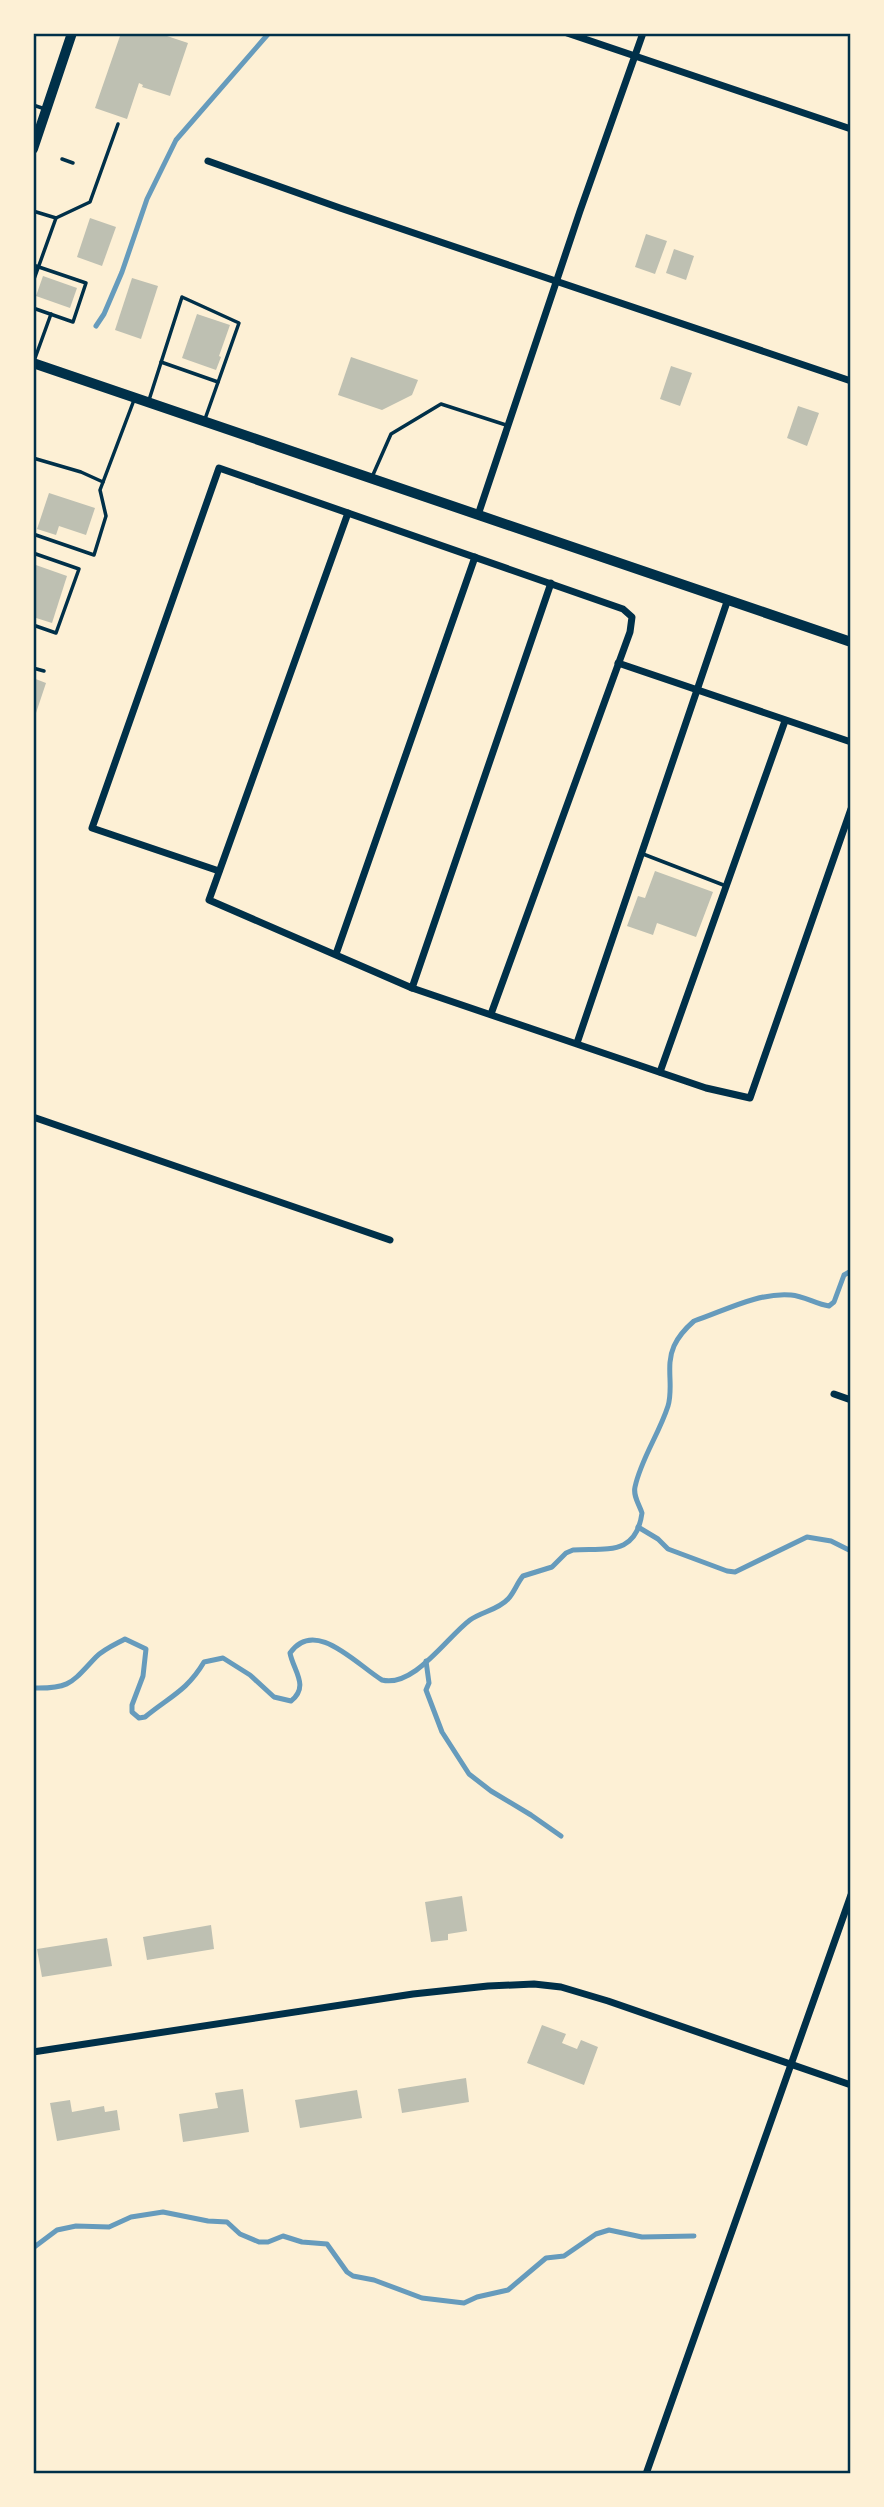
<svg xmlns="http://www.w3.org/2000/svg" width="884" height="2507" font-family="Raleway,sans-serif">
<style>
.lines{fill:none;stroke-linecap:round;stroke-linejoin:round}
.stream{stroke:#669bbc;stroke-width:5}
.building{fill:#bec0b2}
.path{stroke:#003049;stroke-width:3.5}
.service{stroke:#003049;stroke-width:3.5}
.minor{stroke:#003049;stroke-width:7}
.tertiary{stroke:#003049;stroke-width:10}
.neatline{fill:none;stroke:#003049;stroke-width:2.5}
</style>
<rect width="100%" height="100%" fill="#fdf0d5"/>
<g class="lines">
<!-- stream -->
<g class="stream">
<polyline points="96,326 104,314 122,272 147,199 176,140 269,33"/>
<polyline points="638,1527 658,1539 668,1549 727,1571 735,1572 807,1537 831,1541 851,1551"/>
<polyline points="426,1661 429,1683 426,1690 442,1732 469,1774 491,1791 531,1815 561,1836"/>
<path d="M33 1688C71 1689 72 1682 96 1657 104 1649 116 1644 125 1639L146 1649 143 1676 132 1705V1712L139 1718 145 1717C169 1697 187 1691 204 1662L223 1658 250 1675 274 1697 291 1701C310 1686 293 1670 290 1653 315 1617 357 1665 382 1680 414 1688 447 1637 470 1620 481 1612 498 1610 508 1599 514 1593 517 1583 523 1576L552 1567 566 1553 573 1550C607 1548 636 1556 642 1513 639 1504 633 1496 635 1487 641 1459 659 1434 668 1406 674 1386 665 1366 674 1346 678 1337 686 1328 694 1321 724 1311 759 1292 791 1295 804 1296 816 1304 829 1306L834 1302 844 1275 851 1271"/>
<polyline points="33,2248 57,2230 76,2226 109,2227 131,2217 163,2212 208,2221 227,2222 240,2234 259,2242 268,2242 283,2236 302,2242 327,2244 347,2272 353,2276 374,2280 422,2298 464,2303 477,2297 508,2290 546,2258 564,2256 596,2234 609,2230 642,2237 694,2236"/>
</g>
</g>
<!-- building -->
<g class="building">
<polygon points="121,33 158,33 188,43 170,96 142,87 143,85 139,83 127,119 95,108"/>
<polygon points="90,218 116,227 102,266 77,257"/>
<polygon points="646,234 667,241 655,274 635,267"/>
<polygon points="674,249 694,256 686,280 666,273"/>
<polygon points="43,276 77,288 70,308 36,296"/>
<polygon points="132,278 158,286 141,339 115,330"/>
<polygon points="197,314 230,325 219,356 221,357 216,370 182,358"/>
<polygon points="351,357 418,380 412,395 382,410 338,395"/>
<polygon points="671,366 692,373 680,406 660,399"/>
<polygon points="798,406 819,413 807,446 787,438"/>
<polygon points="49,493 95,508 86,535 59,526 56,535 37,529"/>
<polygon points="33,564 67,576 52,623 33,617"/>
<polygon points="33,678 46,683 34,719 33,719"/>
<polygon points="655,871 713,892 696,937 657,923 653,935 627,926 638,896 645,898"/>
<polygon points="462,1896 467,1931 448,1934 448,1940 431,1942 425,1902"/>
<polygon points="211,1925 214,1949 147,1960 143,1937"/>
<polygon points="107,1938 112,1966 42,1977 37,1949"/>
<polygon points="542,2025 566,2034 562,2043 577,2049 581,2040 598,2047 584,2085 527,2063"/>
<polygon points="466,2078 469,2102 402,2113 398,2089"/>
<polygon points="243,2089 249,2132 183,2142 179,2114 218,2108 215,2093"/>
<polygon points="357,2090 362,2118 300,2128 295,2100"/>
<polygon points="70,2100 72,2112 104,2106 105,2112 117,2110 120,2130 57,2141 50,2103"/>
</g>
<g class="lines">
<!-- path -->
<polyline class="path" points="62,159 73,163"/>
<!-- service -->
<g class="service">
<polyline points="33,105 45,109"/>
<polyline points="33,211 56,218 33,282"/>
<polyline points="56,218 90,202 118,124"/>
<polyline points="33,265 86,283 73,322 33,308"/>
<polyline points="34,361 51,314"/>
<polyline points="161,362 218,382"/>
<polyline points="149,400 182,297 239,323 205,419"/>
<polyline points="33,458 81,472 103,482"/>
<polyline points="372,477 391,434 441,404 506,425"/>
<polyline points="33,534 94,555 106,516 100,490 134,400"/>
<polyline points="33,553 79,569 56,633 33,625"/>
<polyline points="33,668 44,671"/>
<polyline points="643,854 726,886"/>
</g>
<!-- minor -->
<g class="minor">
<polyline points="567,33 851,129"/>
<polyline points="208,161 340,208 851,381"/>
<polyline points="348,513 209,900 412,988 706,1088 750,1098 851,809"/>
<polyline points="478,515 580,211 643,33"/>
<polyline points="618,663 851,742"/>
<polyline points="219,871 92,828 219,468 623,609 632,617 630,632 491,1014"/>
<polyline points="336,954 475,557"/>
<polyline points="412,988 551,583"/>
<polyline points="577,1043 728,599"/>
<polyline points="660,1072 785,721"/>
<polyline points="33,1117 390,1240"/>
<polyline points="834,1394 851,1400"/>
<polyline points="33,2052 413,1994 488,1986 534,1984 561,1987 608,2001 851,2085"/>
<polyline points="646,2474 851,1895"/>
</g>
<!-- tertiary -->
<g class="tertiary">
<polyline points="33,149 72,33"/>
<polyline points="33,363 851,642"/>
</g>
</g>
<!-- border -->
<rect width="884" height="2507" fill="none" stroke="#fdf0d5" stroke-width="70"/>
<rect x="35" y="35" width="814" height="2437" class="neatline"/>
</svg>
